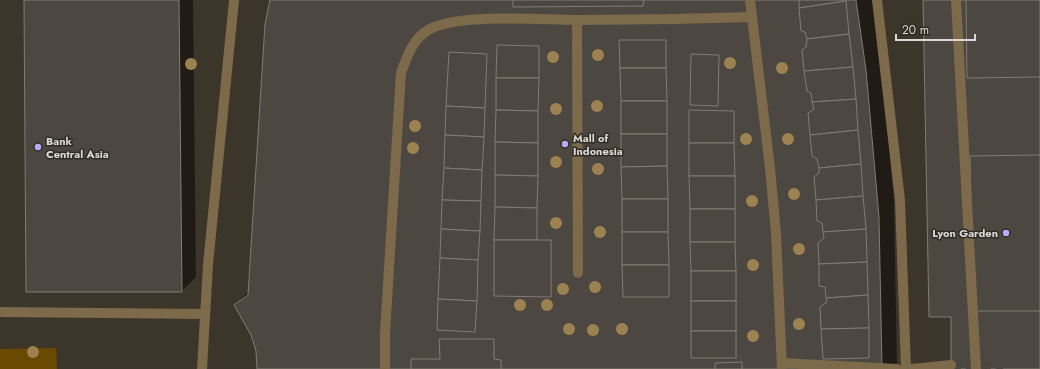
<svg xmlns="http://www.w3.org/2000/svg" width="1040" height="369" font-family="Jost,sans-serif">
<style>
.built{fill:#3c3529}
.green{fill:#694a00}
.shadow{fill:#0007}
.building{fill:#4c4841;stroke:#817c75}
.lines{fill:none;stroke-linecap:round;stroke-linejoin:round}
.minor-tunnel{stroke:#4a4640;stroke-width:10;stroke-dasharray:10 5;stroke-linecap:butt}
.minor{stroke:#7c6a4a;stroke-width:10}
.tree{fill:#9d8251}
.poi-dot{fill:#b7abf8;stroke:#302c26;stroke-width:1.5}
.labels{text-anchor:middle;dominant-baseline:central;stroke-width:3;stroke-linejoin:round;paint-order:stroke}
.poi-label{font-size:11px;font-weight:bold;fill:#dad8d4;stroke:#302c26;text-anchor:start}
</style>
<rect width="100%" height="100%" fill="#302c26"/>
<!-- built -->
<rect class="built" x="0" y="0" width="1040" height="369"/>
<!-- green -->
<polygon class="green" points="56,348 57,369 0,369 0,349"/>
<!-- shadow -->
<g class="shadow">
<polygon points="24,0 193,0 196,277 182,291"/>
<polygon points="271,0 874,0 881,54 894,201 897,369 258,369 257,351 251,335 235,305 249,291"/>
</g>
<!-- building -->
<g class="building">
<polygon points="24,0 179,0 182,292 26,292"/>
<polygon points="270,0 856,0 866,70 879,217 882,369 257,369 256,351 251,335 234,305 248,295 265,24"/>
<polygon points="513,0 644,0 643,6 513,7"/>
<polygon points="799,0 845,0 846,1 799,8"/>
<polygon points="923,0 1040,0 1040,369 951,369 951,317 929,317"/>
<polygon points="966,0 1040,0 1040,77 967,78"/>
<polygon points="846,1 849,34 807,39 805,32 801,31 799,8"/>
<polygon points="849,34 853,67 804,71 802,50 806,47 807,39"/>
<polygon points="619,40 666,40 666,68 620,68"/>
<polygon points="497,45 539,46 539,78 496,78"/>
<polygon points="449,52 487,54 485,108 446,106"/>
<polygon points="691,54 719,55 718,106 690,105"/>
<polygon points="853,67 856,99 812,102 811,93 807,91 804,71"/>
<polygon points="620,68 666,68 667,101 621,101"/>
<polygon points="496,78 539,78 538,111 496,110"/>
<polygon points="856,99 858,130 810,135 808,113 814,109 812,102"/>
<rect x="621" y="101" width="46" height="33"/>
<polygon points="446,106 485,108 484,137 445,135"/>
<polygon points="496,110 538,111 538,143 495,142"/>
<polygon points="689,110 734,111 734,143 689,143"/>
<polygon points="858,130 861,164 819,168 817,159 812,156 810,135"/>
<polygon points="621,134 667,134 667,166 621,167"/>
<polygon points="445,135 484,137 482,170 444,168"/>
<polygon points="495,142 538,143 538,176 495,175"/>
<polygon points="689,143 734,143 735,176 689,176"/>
<polygon points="1040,155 1040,311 973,311 970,156"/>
<polygon points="861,164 863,196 816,200 814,177 819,173 819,168"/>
<polygon points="667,166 668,199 622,199 621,167"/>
<polygon points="444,168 482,170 481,201 442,200"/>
<polygon points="495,175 538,176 537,208 495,207"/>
<polygon points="689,176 735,176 735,209 690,209"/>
<polygon points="863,196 866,229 823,232 822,223 817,221 816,200"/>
<rect x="622" y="199" width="46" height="33"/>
<polygon points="442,200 481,201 480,231 441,229"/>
<polygon points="495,207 537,208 537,240 494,240"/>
<rect x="690" y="209" width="45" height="33"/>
<polygon points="441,229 480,231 478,260 440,258"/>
<polygon points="866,229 867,262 819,264 818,243 824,238 823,232"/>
<polygon points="622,232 668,232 669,265 622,265"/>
<polygon points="494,240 551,240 551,297 494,296"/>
<polygon points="690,242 735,242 736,271 691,271"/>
<polygon points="440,258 478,260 477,301 438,299"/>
<polygon points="867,262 868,295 826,298 825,287 819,286 819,264"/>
<polygon points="622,265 669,265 669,297 623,297"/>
<rect x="691" y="271" width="45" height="30"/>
<polygon points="868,295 869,328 821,329 820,307 827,302 826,298"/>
<polygon points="438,299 477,301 475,332 437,330"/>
<rect x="691" y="301" width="45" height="30"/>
<polygon points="869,328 869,358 823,359 821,329"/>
<rect x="691" y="331" width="45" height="27"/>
<polygon points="439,339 494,339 494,359 501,360 501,369 411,369 411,359 440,359"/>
<polygon points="742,362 742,369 715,369 715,363"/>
</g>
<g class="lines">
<!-- minor-tunnel -->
<polyline class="minor-tunnel" points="951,365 1003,369"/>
<!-- minor -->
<g class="minor">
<polyline points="750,0 770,168 776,233 782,369"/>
<polyline points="877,0 900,200 906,369"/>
<polyline points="956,0 976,369"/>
<polyline points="577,20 578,273"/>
<polyline points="0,312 205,314"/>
<polyline points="782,363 897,369"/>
<polyline points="202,369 208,265 234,0"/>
<path d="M385 369V333L401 73C407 56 413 38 430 29 461 13 540 20 577 20 635 20 694 19 752 17"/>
<polyline points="912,369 951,365"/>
</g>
</g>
<!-- trees -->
<g class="tree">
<circle cx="598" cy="55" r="6"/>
<circle cx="553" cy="57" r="6"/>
<circle cx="730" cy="63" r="6"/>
<circle cx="191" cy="64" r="6"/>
<circle cx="782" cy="68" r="6"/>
<circle cx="597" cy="106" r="6"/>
<circle cx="556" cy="109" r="6"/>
<circle cx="415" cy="126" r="6"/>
<circle cx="746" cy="139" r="6"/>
<circle cx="788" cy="139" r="6"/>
<circle cx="413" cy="148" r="6"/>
<circle cx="556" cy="162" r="6"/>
<circle cx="598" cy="169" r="6"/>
<circle cx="794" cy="194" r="6"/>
<circle cx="752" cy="201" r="6"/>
<circle cx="556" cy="223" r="6"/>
<circle cx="600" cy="232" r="6"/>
<circle cx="799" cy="249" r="6"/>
<circle cx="753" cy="265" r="6"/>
<circle cx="595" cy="287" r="6"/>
<circle cx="563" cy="289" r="6"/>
<circle cx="520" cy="305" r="6"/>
<circle cx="547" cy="305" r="6"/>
<circle cx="799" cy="324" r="6"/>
<circle cx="569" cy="329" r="6"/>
<circle cx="622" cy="329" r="6"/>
<circle cx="593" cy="330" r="6"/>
<circle cx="753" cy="336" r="6"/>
<circle cx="33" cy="352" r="6"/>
</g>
<!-- markers -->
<g class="poi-dot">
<circle cx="565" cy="144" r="4"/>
<circle cx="38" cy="147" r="4"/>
<circle cx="1006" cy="233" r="4"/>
</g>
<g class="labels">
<!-- poi labels -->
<g class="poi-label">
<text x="573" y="138">Mall of<tspan x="573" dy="13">Indonesia</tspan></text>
<text x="46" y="141">Bank<tspan x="46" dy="13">Central Asia</tspan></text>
<text x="998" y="233" text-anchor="end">Lyon Garden</text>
</g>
</g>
<!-- scale -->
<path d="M896 34v6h79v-6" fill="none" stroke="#dad8d4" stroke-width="2"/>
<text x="902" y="34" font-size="12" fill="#dad8d4" stroke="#302c26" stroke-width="3" paint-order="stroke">20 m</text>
</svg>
